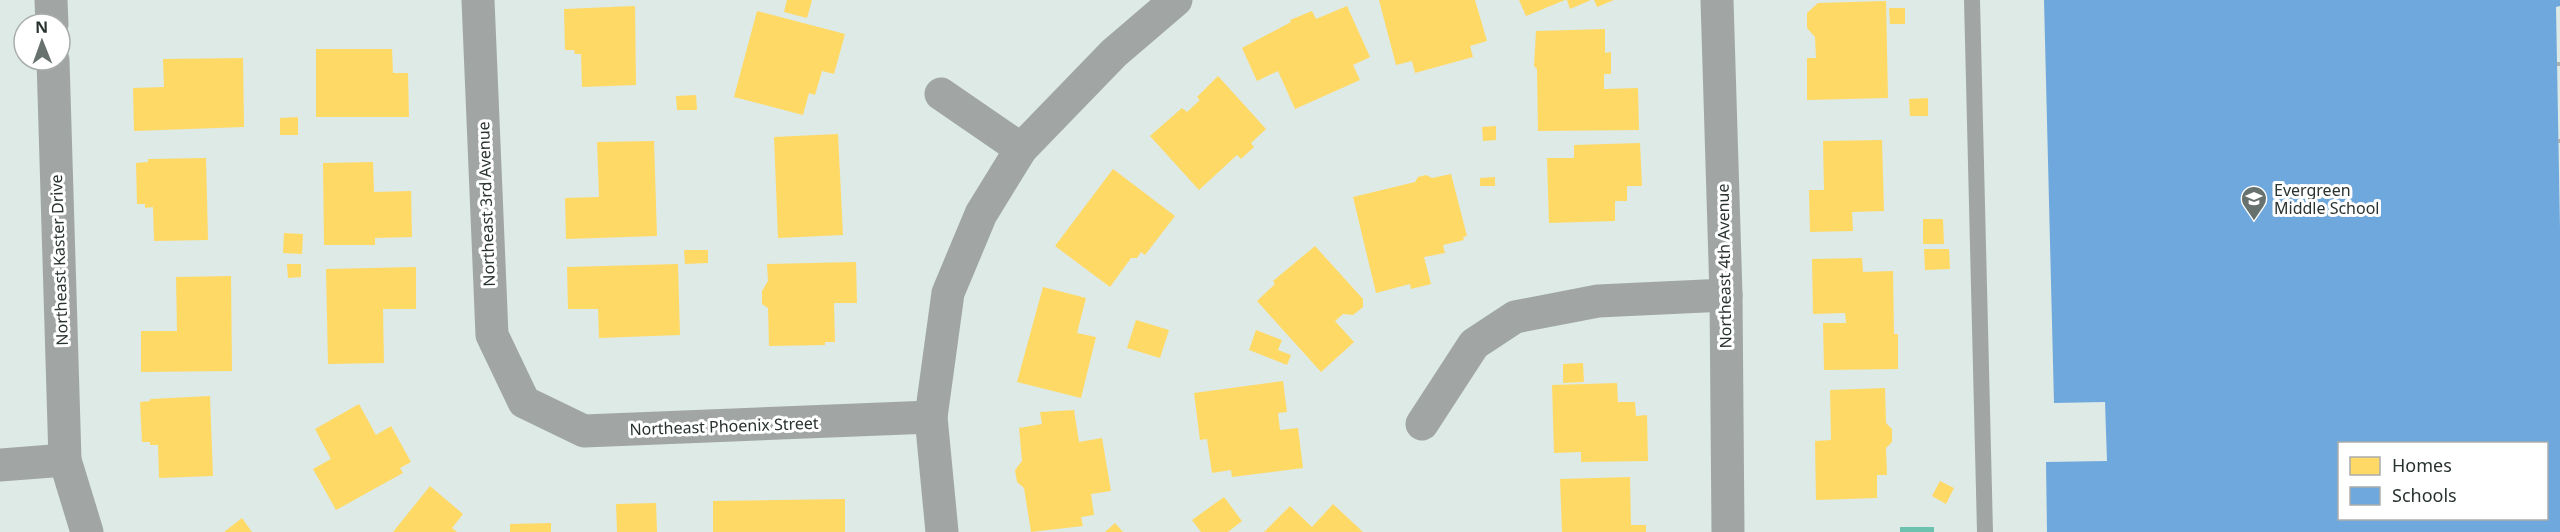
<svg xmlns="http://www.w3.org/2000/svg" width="2560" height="532" font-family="'Noto Sans',sans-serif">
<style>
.water{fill:#6dc1af}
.homes{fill:#ffd966}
.schools{fill:#6fa8dc;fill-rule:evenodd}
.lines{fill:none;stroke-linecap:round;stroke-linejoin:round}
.path{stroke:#a9b0ae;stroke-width:4;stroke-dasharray:3 4.5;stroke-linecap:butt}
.lane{stroke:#a1a6a5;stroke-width:16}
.street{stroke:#a1a6a5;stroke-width:33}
.labels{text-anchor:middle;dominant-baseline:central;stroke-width:6;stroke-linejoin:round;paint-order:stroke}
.poi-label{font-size:16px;fill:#28322f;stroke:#fff;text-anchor:start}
.street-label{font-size:16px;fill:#28322f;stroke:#fff}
</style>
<rect width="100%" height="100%" fill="#ddeae6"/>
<!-- water -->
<rect class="water" x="1900" y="527" width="34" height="5"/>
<!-- homes -->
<g class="homes">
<polygon points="787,0 812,0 807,18 784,12"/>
<polygon points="1379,0 1475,0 1487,41 1470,46 1473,57 1415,73 1412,61 1396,65"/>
<polygon points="1519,0 1565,0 1526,16"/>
<polygon points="1567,0 1591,0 1570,9"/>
<polygon points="1594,0 1614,0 1597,7"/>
<polygon points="1886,1 1888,98 1807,100 1807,58 1816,58 1815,37 1807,28 1807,13 1818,3"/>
<polygon points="635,6 636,85 582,87 581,54 575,54 574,50 565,50 564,9"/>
<polygon points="1347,6 1370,57 1353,65 1360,80 1295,109 1278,71 1257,81 1242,48 1291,22 1290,20 1312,11 1316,19"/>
<polygon points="1889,8 1905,8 1905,24 1890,24"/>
<polygon points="757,11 845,34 834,74 822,71 815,95 809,93 803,115 734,97"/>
<polygon points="1605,29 1605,53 1611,52 1611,74 1604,74 1604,89 1638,88 1639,130 1538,131 1537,69 1534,66 1536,31"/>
<polygon points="316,49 392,49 393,73 408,73 409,117 316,117"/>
<polygon points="243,58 244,127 134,131 133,88 164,87 163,59"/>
<polygon points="1218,76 1266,129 1251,143 1254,147 1241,159 1237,155 1199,190 1150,136 1182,108 1187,112 1200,100 1197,97"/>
<polygon points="696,95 697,110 677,110 676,96"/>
<polygon points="1928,98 1928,116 1910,116 1909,99"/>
<polygon points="298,117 298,135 280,135 280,118"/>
<polygon points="1496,126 1496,140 1483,141 1482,127"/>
<polygon points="838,134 843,235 778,238 774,137"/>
<polygon points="1882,140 1884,211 1852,212 1853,231 1810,232 1809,190 1824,190 1823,141"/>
<polygon points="654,141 657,236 566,239 565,198 599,197 597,142"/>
<polygon points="1640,143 1642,186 1627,186 1627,201 1615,201 1615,221 1549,223 1547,158 1574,158 1574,145"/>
<polygon points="206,158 208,240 154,241 153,207 145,208 145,204 137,204 136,163 148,162 148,159"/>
<polygon points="373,162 374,192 411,191 412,237 375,238 375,245 324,245 323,163"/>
<polygon points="1113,169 1175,216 1145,255 1141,252 1137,258 1131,258 1110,287 1055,246"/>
<polygon points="1451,174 1467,236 1463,237 1464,240 1443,245 1445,253 1424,257 1431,284 1411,289 1410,284 1376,293 1353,197 1415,182 1418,177 1426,175 1432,178"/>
<polygon points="1495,177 1495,186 1480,186 1480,178"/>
<polygon points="1923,219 1943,219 1944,244 1923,244"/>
<polygon points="284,233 303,234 302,254 283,253"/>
<polygon points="1315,246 1363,299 1363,307 1353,315 1343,314 1335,321 1354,342 1321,372 1257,301 1275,284 1273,281"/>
<polygon points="1924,249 1949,249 1950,269 1925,270"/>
<polygon points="684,250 708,250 708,263 685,264"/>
<polygon points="1862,258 1863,272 1893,271 1894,334 1898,334 1898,369 1824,370 1823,323 1846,323 1845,313 1813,314 1812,259"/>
<polygon points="856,262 857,303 834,303 835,342 825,342 825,345 769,346 768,308 762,304 762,291 768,281 767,264"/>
<polygon points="287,264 301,264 301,277 288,278"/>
<polygon points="678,264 680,335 599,338 598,309 568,309 567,267"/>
<polygon points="416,267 416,309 383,309 384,363 328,364 326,269"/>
<polygon points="231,276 232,371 141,372 141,331 177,331 176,277"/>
<polygon points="1043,287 1086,298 1077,333 1096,337 1081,398 1017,382"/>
<polygon points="1136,320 1169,330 1160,358 1127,348"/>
<polygon points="1256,330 1282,340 1278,350 1291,355 1287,365 1249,350"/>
<polygon points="1583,363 1584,382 1563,383 1563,364"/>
<polygon points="1283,381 1287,412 1278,413 1280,430 1298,428 1303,468 1232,477 1231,470 1212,473 1207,439 1200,440 1194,393"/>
<polygon points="1617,383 1618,402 1635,402 1636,416 1647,415 1648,461 1581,462 1581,452 1554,453 1552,385"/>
<polygon points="1885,388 1886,423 1892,429 1892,442 1886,448 1887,475 1877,475 1877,498 1816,500 1815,441 1831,440 1830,390"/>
<polygon points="210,396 213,476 159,478 158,445 150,445 150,442 142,442 140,402 150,401 150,399"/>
<polygon points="359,404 376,435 391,426 411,462 400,468 403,473 336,510 313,469 331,459 315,429"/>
<polygon points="1074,410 1079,442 1102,438 1111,491 1091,494 1094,515 1081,517 1083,526 1031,532 1024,488 1017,482 1015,470 1022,461 1019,428 1042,424 1040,412"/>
<polygon points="1630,477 1631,525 1646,525 1646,532 1562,532 1560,479"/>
<polygon points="1940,481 1954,488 1946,504 1932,496"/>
<polygon points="430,486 463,514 452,528 457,532 393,532"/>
<polygon points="1224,497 1242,521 1228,532 1201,532 1192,520"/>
<polygon points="845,499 845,532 713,532 713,501"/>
<polygon points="656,503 657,532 617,532 616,504"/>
<polygon points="1333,504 1363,532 1264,532 1290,506 1312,527"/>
<polygon points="242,518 252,532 224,532"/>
<polygon points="551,523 551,532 510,532 510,524"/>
<polygon points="1115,523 1123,532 1105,532"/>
</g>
<!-- schools -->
<path class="schools" d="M2044 0H2560V6L2556 7 2560 229V532H2047L2046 462 2107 461 2105 402 2054 403ZM2340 444H2546V518H2340Z"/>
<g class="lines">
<!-- path -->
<g class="path">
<polyline points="2557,64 2560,64"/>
<polyline points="2558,141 2560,141"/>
</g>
<!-- lane -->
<polyline class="lane" points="1972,0 1985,532"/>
<!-- street -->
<g class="street">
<polyline points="51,0 52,24"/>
<polyline points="478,0 492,335 524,402 584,431 931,417"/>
<polyline points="1717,0 1726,295 1728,532"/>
<polyline points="53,60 65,460 87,532"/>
<polyline points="941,94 1021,149"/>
<polyline points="1422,424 1474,344 1515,317 1598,301 1726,295"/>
<polyline points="0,465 65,460"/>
<polyline points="942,532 931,417 948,293 981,214 1021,149 1114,53 1176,0"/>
</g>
</g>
<!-- icons -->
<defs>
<symbol id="school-pin" viewBox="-11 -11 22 30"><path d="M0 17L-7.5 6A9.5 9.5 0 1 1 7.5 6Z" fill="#67726f" stroke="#fff"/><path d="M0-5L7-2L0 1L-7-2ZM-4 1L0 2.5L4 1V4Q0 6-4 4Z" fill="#fff"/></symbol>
</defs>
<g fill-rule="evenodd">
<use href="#school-pin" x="2239" y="184" width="30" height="40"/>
</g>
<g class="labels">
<!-- poi labels -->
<g class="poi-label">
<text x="2274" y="190">Evergreen<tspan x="2274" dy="18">Middle School</tspan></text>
</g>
<!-- street labels -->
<g class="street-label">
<text transform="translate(486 204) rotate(-92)">Northeast 3rd Avenue</text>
<text transform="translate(59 260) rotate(-92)">Northeast Kaster Drive</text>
<text transform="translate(1724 266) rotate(-91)">Northeast 4th Avenue</text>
<text transform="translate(724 426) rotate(-2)">Northeast Phoenix Street</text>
</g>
</g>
<!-- legend -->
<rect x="2338" y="442" width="210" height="78" fill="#ffffff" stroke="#a9adac" stroke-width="1.5"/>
<rect x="2350" y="457" width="30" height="18" fill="#ffd966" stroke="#a9adac" stroke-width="1.5"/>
<text x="2392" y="472" font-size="18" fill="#28322f">Homes</text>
<rect x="2350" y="487" width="30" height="18" fill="#6fa8dc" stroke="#a9adac" stroke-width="1.5"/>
<text x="2392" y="502" font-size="18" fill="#28322f">Schools</text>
<!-- north arrow -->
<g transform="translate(42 42) rotate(359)"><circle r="28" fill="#ffffff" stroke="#a9adac" stroke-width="1.5"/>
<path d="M0-4.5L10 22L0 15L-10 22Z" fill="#67726f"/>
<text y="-9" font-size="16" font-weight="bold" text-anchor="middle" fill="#28322f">N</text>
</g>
</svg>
